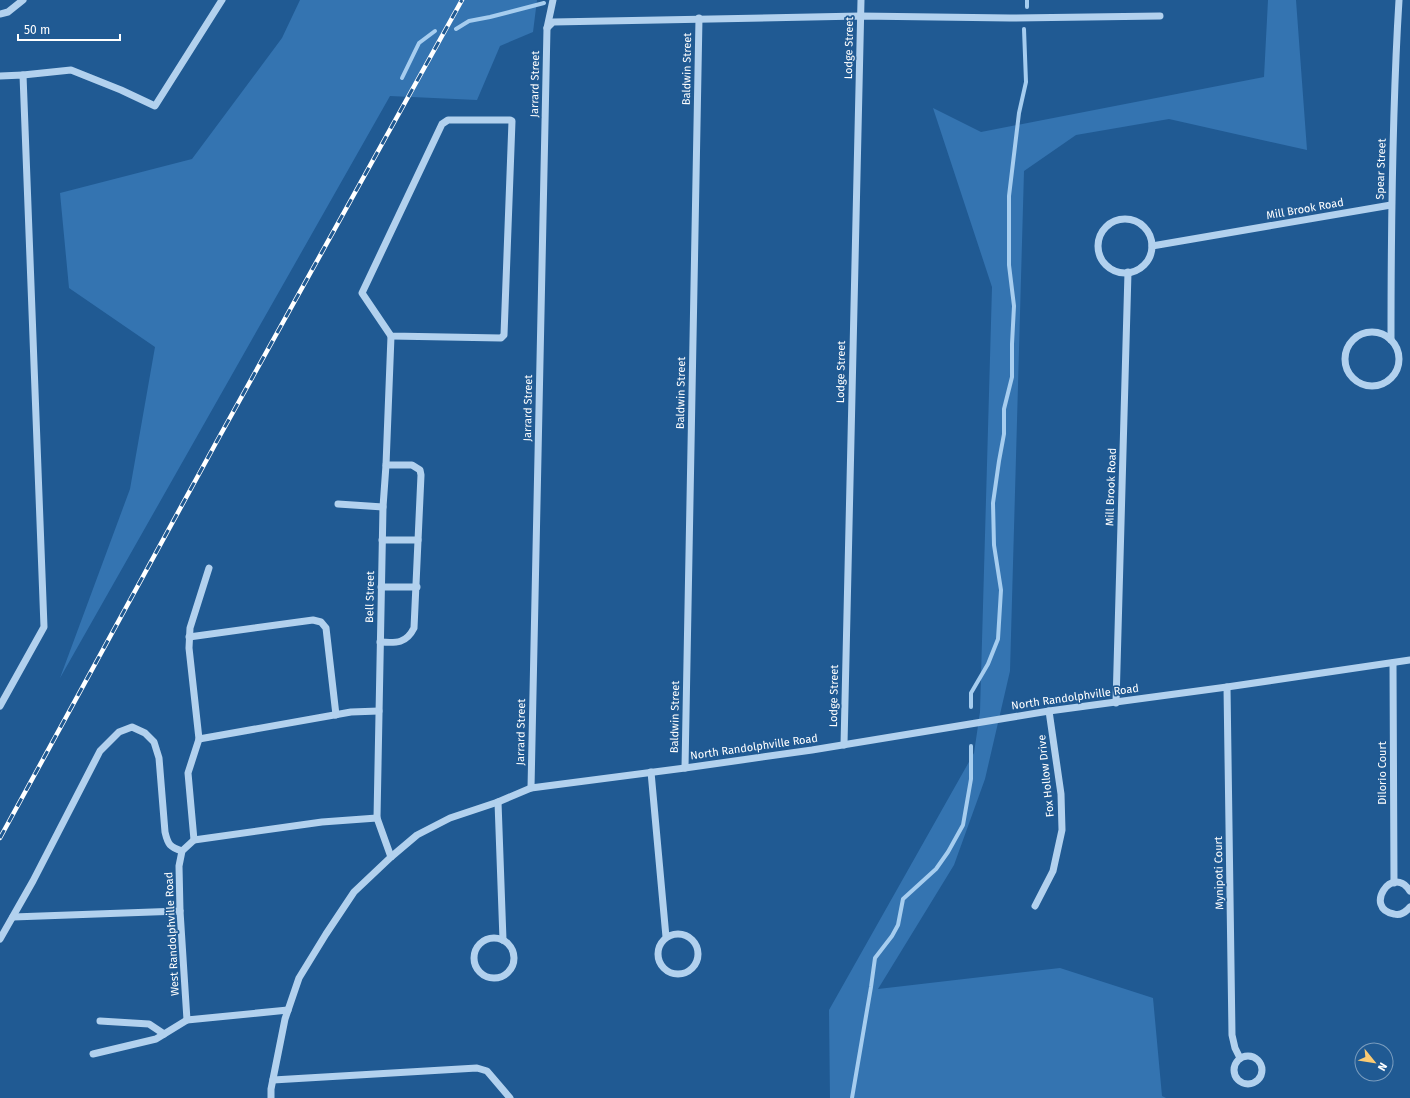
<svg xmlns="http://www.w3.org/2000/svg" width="1410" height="1098" font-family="'Fira Sans',sans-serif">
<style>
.green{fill:#3474b1}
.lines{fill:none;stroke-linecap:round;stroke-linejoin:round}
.stream{stroke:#a6cdef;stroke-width:4}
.minor{stroke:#b2d1ee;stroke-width:7}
.rail-casing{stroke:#fff;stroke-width:4.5}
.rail{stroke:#205a93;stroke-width:3;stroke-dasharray:9;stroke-linecap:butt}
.labels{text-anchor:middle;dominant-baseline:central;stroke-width:3.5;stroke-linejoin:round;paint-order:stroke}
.street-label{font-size:11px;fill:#fff;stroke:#205a93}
</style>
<rect width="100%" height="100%" fill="#205a93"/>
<!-- green -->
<g class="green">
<polygon points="300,0 537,0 533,32 500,46 477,100 390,96 60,678 130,489 155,347 69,288 60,193 192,159 282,38"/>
<polygon points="1268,0 1296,0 1307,150 1169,119 1076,135 1024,171 1010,671 985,779 954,865 878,989 1060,968 1153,998 1162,1096 1166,1098 830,1098 829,1010 974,753 980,712 992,287 933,108 981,132 1264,77"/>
</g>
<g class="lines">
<!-- stream -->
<g class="stream">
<polyline points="1027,7 1027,0"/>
<polyline points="456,29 469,21 490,17 544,3"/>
<polyline points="402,78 419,43 435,31"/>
<polyline points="971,707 971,693 988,664 998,639 1001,590 994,545 993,503 999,461 1004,434 1004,409 1012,377 1012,344 1014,306 1009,265 1009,196 1019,113 1026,82 1024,29"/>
<polyline points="852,1098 871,987 875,958 892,936 898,925 903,899 936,869 948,852 963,825 971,779 971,746"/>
</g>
<!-- minor -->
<g class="minor">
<polyline points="0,14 8,12 23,0"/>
<polyline points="547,28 553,22 860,16 1010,18 1160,16"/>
<polyline points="23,75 71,70 121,90 155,106 222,0"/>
<polyline points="0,76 23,75 44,627 0,706"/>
<polygon points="448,120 510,120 512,121 504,335 501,338 391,336 362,293 442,124"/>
<circle cx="1125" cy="246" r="27"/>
<polyline points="1152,246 1391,205"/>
<circle cx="1372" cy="359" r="27"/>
<path d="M1391 340C1391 226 1392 113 1399 0"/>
<polyline points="338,504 383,507"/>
<polyline points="382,540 418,540"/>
<polyline points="209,568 190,628 189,648 199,739 351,712 379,711"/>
<polyline points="381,587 417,587"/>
<polyline points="189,637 313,620 321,622 326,628 336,715"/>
<path d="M380 642C396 643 406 644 414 628L421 475 420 470 412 465H386"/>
<polyline points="1393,663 1394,883"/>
<polyline points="1227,687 1232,1035 1235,1048 1240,1058"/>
<polyline points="1116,703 1128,272"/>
<polyline points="844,745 861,0"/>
<polyline points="685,768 699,18"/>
<polyline points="651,772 666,937"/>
<polyline points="531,788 547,28 553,0"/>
<polyline points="498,802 503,940"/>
<polyline points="194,840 188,773 199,739"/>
<polyline points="391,857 377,818 383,507 386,465 391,336"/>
<path d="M1410 891C1392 863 1363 909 1394 914 1401 916 1406 912 1410 907"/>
<polyline points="1035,906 1053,871 1062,830 1061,794 1049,711"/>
<polyline points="13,917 180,911"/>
<circle cx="678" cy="954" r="20"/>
<circle cx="494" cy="958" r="20"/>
<path d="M0 939 33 881 100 751 119 732 132 727 145 733 154 742 159 758 165 832C168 845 170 847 182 851"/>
<polyline points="288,1010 187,1020 180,911 179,866 182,851 194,840 322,822 377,818"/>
<polyline points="100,1021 149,1024 164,1034"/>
<polyline points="93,1054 156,1039 187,1020"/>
<circle cx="1248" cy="1070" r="14"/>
<polyline points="273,1080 477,1068 487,1071 510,1098"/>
<polyline points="271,1098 271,1089 285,1019 299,978 326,934 354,892 391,857 417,835 450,818 498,802 531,788 685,768 812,750 1049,711 1227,687 1410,660"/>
</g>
<defs>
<polyline id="rail" points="0,838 217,441 462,0"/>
</defs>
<!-- rail casing -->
<use href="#rail" class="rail-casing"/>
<!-- rail -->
<use href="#rail" class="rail"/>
</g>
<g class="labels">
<!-- street labels -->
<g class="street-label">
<text transform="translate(849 48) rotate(-89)">Lodge Street</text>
<text transform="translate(687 69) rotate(-89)">Baldwin Street</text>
<text transform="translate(535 84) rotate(-89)">Jarrard Street</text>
<text transform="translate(1381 169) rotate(-88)">Spear Street</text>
<text transform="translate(1305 209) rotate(-10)">Mill Brook Road</text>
<text transform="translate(841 372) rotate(-89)">Lodge Street</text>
<text transform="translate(681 393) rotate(-89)">Baldwin Street</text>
<text transform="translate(528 408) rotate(-89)">Jarrard Street</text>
<text transform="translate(1111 487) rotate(-88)">Mill Brook Road</text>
<text transform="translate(370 597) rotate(-89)">Bell Street</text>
<text transform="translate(834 696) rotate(-89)">Lodge Street</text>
<text transform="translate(1075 697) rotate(-8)">North Randolphville Road</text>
<text transform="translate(675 717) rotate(-89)">Baldwin Street</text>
<text transform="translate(521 732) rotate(-89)">Jarrard Street</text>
<text transform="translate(754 747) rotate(-8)">North Randolphville Road</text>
<text transform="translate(1382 773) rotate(-90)">Dilorio Court</text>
<text transform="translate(1046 776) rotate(-96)">Fox Hollow Drive</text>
<text transform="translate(1219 873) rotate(-91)">Mynipoti Court</text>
<text transform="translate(172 934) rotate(-93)">West Randolphville Road</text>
</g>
</g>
<!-- north arrow -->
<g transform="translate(1374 1062) rotate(120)"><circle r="19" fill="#205a93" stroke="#799cbe"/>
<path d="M0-3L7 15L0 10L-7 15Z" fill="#fbcb73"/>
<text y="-6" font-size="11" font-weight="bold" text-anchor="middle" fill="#ffffff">N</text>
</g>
<!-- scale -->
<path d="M18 34v6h102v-6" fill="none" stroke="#ffffff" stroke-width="2"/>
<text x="24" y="34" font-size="12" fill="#ffffff" stroke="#205a93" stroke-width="3" paint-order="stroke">50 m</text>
</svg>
